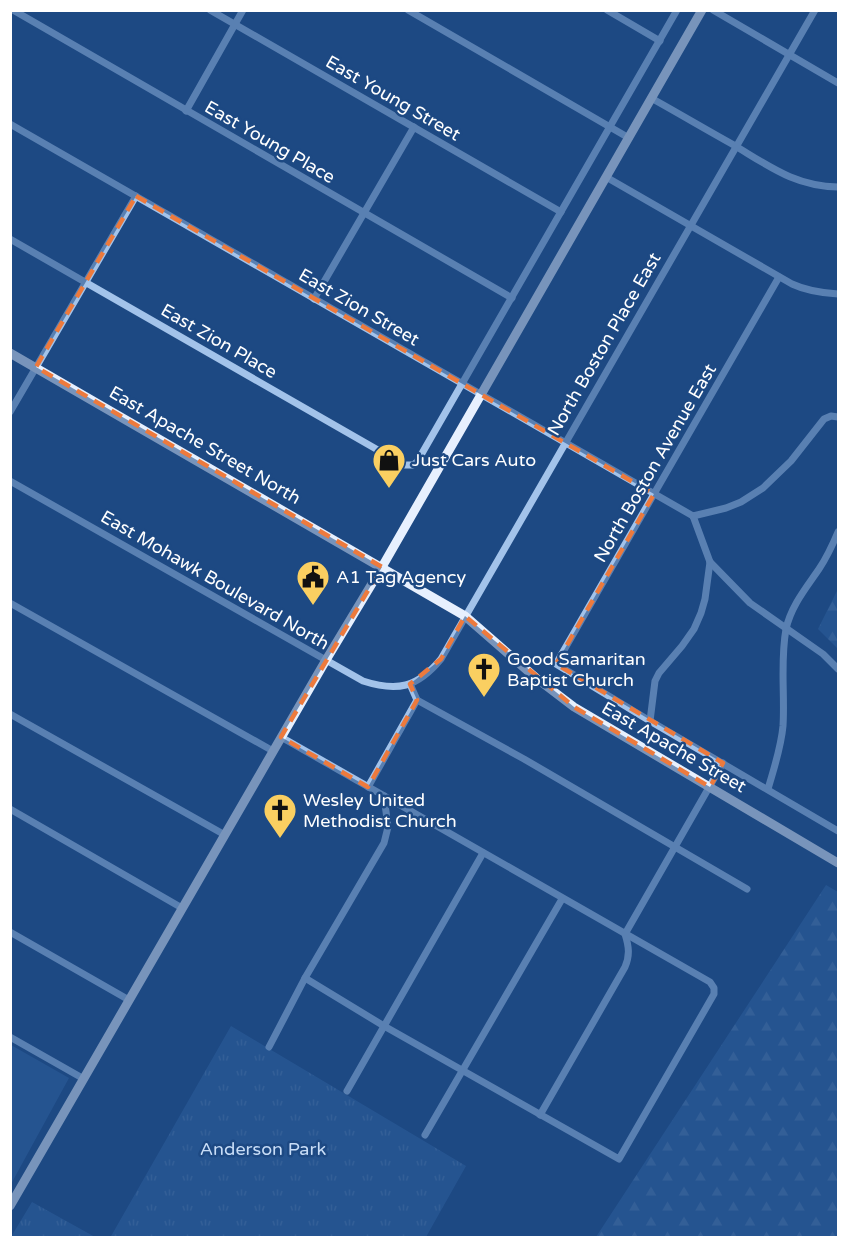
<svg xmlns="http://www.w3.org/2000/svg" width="849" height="1248" font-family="'Varela Round',sans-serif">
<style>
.grass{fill:url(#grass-tufts)}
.forest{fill:url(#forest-firs)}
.pitch{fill:#3063a1}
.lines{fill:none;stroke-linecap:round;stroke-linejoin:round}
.minor{stroke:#a3c3ea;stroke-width:7}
.major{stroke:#e7f0fe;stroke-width:9}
.marked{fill:none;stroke:#ed7a3d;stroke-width:4.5;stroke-dasharray:12 8;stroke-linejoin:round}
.labels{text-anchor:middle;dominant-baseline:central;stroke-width:5;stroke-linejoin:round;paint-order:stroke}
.street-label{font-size:18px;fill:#fff;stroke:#1d4983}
.poi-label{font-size:18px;fill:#fff;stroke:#1d4983;text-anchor:start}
.park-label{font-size:18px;fill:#c8ddf7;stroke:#1d4983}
</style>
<defs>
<pattern id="grass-tufts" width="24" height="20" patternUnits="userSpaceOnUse" patternTransform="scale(1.5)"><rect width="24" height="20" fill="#3063a1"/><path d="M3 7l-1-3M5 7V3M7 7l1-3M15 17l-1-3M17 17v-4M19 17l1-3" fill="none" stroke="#4f7aaf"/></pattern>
<pattern id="forest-firs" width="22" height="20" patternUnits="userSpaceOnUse" patternTransform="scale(1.5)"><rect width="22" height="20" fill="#3063a1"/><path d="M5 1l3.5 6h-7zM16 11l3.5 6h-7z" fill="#4f7aaf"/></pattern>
</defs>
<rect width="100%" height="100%" fill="#1d4983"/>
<!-- grass -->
<g class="grass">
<polygon points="231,1026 466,1166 426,1237 110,1238"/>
<polygon points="32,1202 95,1237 11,1237"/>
</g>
<!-- forest -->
<g class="forest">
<polygon points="838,589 838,649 818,629"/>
<polygon points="826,885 838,892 838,1237 596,1237"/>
</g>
<!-- pitch -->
<polygon class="pitch" points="11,1045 69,1078 11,1184"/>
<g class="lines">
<!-- minor -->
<g class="minor">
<polyline points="13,10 512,298"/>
<polyline points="210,10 561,212"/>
<polyline points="408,10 629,138"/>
<polyline points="607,10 660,41"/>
<polyline points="713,10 838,83"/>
<path d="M651 98C678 113 705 129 732 144 769 166 794 186 838 187"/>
<polyline points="186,111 243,10"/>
<polyline points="10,124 693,516"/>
<path d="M606 177 792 284C807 291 822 293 838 294"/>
<polyline points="10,239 404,465 413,465 417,462 677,10"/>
<polyline points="779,277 556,664 650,721 838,831"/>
<polyline points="314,299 414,127"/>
<polyline points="10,412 136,196"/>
<path d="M10 481 363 681C397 692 417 688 441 659L815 10"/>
<polyline points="693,516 726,508 741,502 763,488 791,461 824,419 831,416 838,417"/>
<polyline points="710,562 750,603 823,654 838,669"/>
<polyline points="10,603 273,751"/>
<polyline points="410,684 417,700 524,759 747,889"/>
<polyline points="10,714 225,835"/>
<polyline points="650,721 655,681 659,673 682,646 694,629 701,613 705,599 710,562 693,516"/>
<polyline points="281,737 710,982 714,988 714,994 619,1159 384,1026 305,978"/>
<polyline points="368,787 417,700"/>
<path d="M768 789C774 768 781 748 783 726 785 694 780 662 786 629 791 606 806 588 819 569 827 557 833 544 838 532"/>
<polyline points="10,809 182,908"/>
<polyline points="10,932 129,1000"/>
<polyline points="10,1037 84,1079"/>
<polyline points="269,1047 305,978 384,843 388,827 384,796"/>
<polyline points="347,1091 483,853"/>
<path d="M540 1115 625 967C630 955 629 947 625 934L723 763"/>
<polyline points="425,1135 562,899"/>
</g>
<!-- major -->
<g class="major">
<polyline points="10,353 465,616 536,678 574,707 838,863"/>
<polyline points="10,1206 326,660 382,567 702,10"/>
</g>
</g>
<!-- marked area -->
<path d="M0 0H849V1248H0ZM136 196 654 494 556 664 723 763 710 787 574 707 465 616 441 659 410 684 417 700 368 787 281 737 382 567 36 367Z" fill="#1d4983" fill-opacity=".55" fill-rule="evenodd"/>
<path class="marked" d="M136 196 654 494 556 664 723 763 710 787 574 707 465 616 441 659 410 684 417 700 368 787 281 737 382 567 36 367Z"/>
<!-- icons -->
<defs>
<symbol id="shop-pin" viewBox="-11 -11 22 30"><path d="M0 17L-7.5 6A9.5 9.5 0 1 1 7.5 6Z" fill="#facf61" stroke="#1d4983"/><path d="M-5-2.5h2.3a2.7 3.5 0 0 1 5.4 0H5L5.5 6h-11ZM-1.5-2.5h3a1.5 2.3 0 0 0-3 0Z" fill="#111"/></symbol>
<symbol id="civic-pin" viewBox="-11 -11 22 30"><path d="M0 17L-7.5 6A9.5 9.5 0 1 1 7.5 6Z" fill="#facf61" stroke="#1d4983"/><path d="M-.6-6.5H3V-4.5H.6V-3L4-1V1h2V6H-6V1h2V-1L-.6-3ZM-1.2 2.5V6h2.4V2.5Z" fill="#111"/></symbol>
<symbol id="church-pin" viewBox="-11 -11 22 30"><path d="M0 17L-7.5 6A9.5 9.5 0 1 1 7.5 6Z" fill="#facf61" stroke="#1d4983"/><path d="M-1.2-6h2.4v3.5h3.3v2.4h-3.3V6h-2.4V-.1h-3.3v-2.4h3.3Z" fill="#111"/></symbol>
</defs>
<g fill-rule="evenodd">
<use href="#shop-pin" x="370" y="441" width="38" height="52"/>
<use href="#civic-pin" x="294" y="558" width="38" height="52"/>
<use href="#church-pin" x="465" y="650" width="38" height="52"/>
<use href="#church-pin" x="261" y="791" width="38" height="52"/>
</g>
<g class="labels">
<!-- street labels -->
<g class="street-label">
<text transform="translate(393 98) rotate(30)">East Young Street</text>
<text transform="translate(270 142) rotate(30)">East Young Place</text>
<text transform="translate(359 307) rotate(30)">East Zion Street</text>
<text transform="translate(219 341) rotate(30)">East Zion Place</text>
<text transform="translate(604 344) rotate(-60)">North Boston Place East</text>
<text transform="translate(205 445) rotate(30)">East Apache Street North</text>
<text transform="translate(655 463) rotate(-60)">North Boston Avenue East</text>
<text transform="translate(215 580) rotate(30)">East Mohawk Boulevard North</text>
<text transform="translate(674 747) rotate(30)">East Apache Street</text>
</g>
<!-- poi labels -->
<g class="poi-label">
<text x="412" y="460">Just Cars Auto</text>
<text x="336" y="577">A1 Tag Agency</text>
<text x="507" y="659">Good Samaritan<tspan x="507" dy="21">Baptist Church</tspan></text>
<text x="303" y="800">Wesley United<tspan x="303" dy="21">Methodist Church</tspan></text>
</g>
<!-- park labels -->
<g class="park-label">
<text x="263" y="1149">Anderson Park</text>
</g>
</g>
<!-- border -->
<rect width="849" height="1248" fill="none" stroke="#ffffff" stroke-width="24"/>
</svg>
